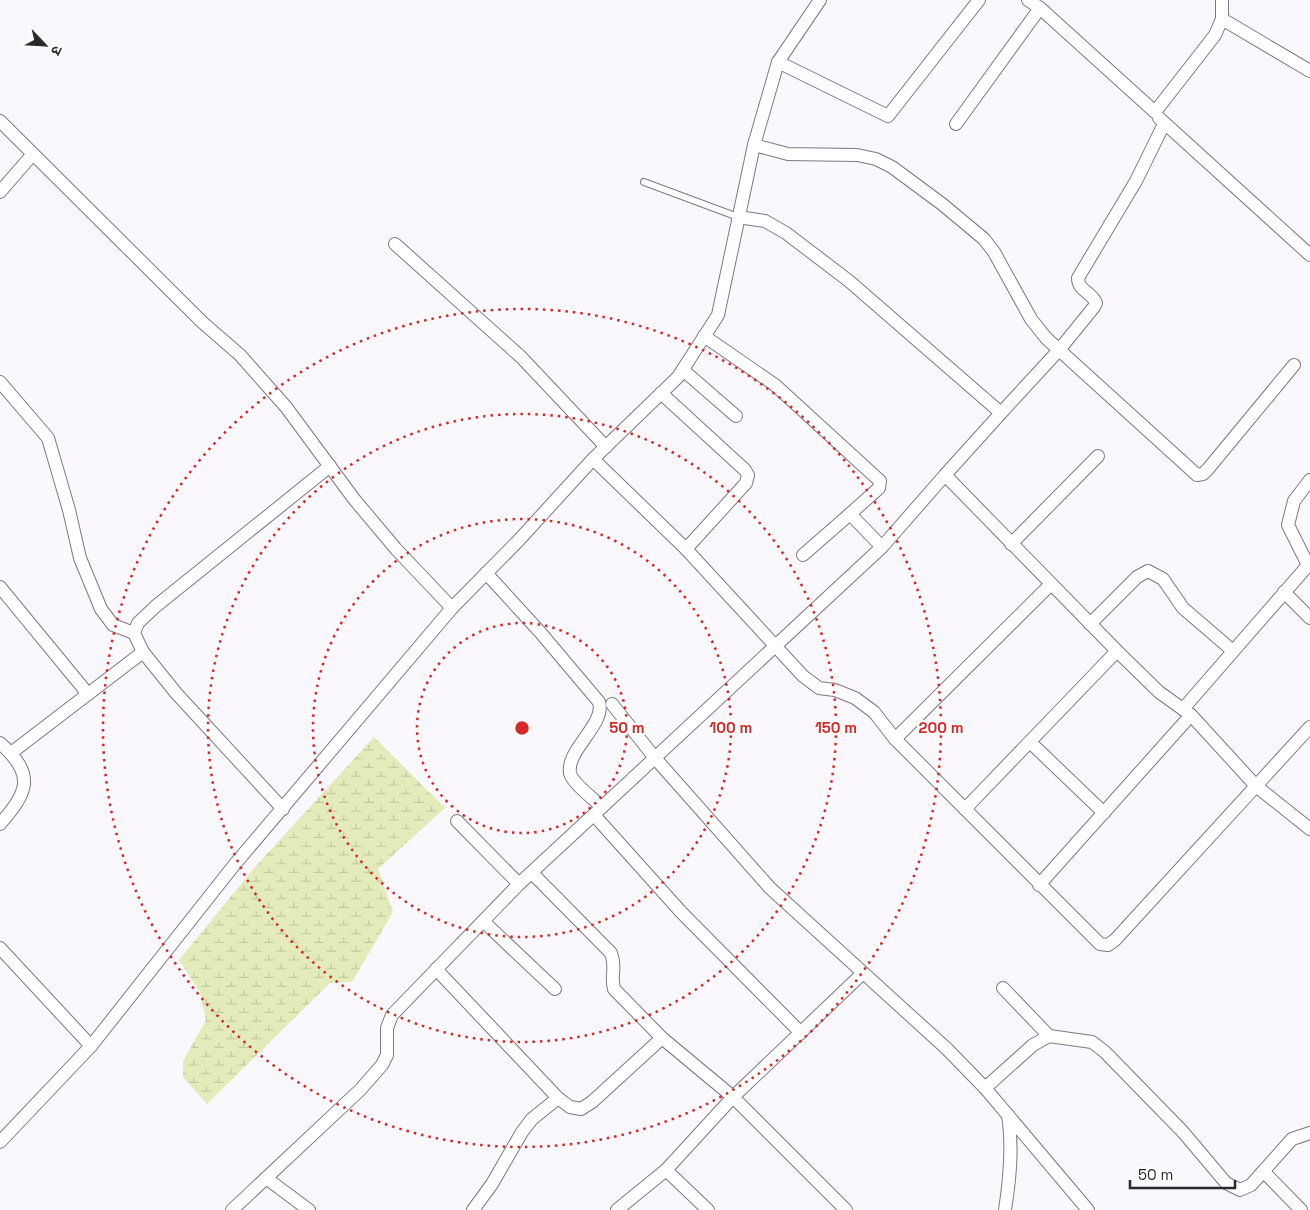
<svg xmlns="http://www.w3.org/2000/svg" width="1310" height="1210" font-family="'Space Grotesk','Noto Sans Devanagari',sans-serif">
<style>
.wetland{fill:url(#wetland-marsh)}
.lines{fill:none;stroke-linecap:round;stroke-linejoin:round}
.service-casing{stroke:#7f7785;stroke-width:8}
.minor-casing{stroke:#7f7785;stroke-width:14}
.service{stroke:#fff;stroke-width:6}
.minor{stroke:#fff;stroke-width:12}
.ring{fill:none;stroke:#d62828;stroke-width:2.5;stroke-dasharray:2.5 5}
.centre{fill:#d62828;stroke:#fff;stroke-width:2.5}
.ring-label{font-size:15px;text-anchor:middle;font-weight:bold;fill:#d62828;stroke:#fff;stroke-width:4;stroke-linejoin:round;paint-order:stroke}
</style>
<defs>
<pattern id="wetland-marsh" width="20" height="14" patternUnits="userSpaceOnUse" patternTransform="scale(1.25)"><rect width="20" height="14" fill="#e4ebba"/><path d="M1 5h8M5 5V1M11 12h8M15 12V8" fill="none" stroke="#c4caa0"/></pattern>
</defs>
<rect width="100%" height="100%" fill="#faf7fd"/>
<!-- wetland -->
<polygon class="wetland" points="374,737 445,808 378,869 393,912 352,982 330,983 207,1104 183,1077 183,1061 206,1020 200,992 179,960 255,867"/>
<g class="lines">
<defs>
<polyline id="service" points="644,182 738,217"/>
<g id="minor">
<polyline points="1028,0 1040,8"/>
<polyline points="1222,0 1222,19 1310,71"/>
<polyline points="778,62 888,116 979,0"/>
<polyline points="1159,118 1310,255"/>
<polyline points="0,121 202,322 240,355 286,407 354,499 396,549 452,608"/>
<polyline points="956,124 1040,8 1155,112 1215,35 1222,19"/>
<polyline points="754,145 788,154 857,155 876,159 892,167 942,204 984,239 994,252 1031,319 1046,338 1197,475 1203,474 1208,469 1294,365"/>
<polyline points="0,192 33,154"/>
<polyline points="738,217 765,221 786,233 849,281 1001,413 945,475 1117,651 1159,692 1191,715 1256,786 1310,829"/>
<polyline points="395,244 521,357 606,447"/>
<polyline points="704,336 775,385 880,481 879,488 850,514 882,547 945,475"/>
<polyline points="683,370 736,416"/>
<polyline points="0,382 48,438 69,510 80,558 101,609 113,625 134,633"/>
<polyline points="661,393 745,470 748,475 746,483 686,549"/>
<path d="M1001 413 1059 350 1094 307 1096 303C1092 292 1078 291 1078 278L1136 181 1164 124"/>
<polyline points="593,459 686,549 803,676 819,688 835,690 855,698 874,712 895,739"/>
<polyline points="1011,544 1098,456"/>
<polyline points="803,555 850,514"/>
<polyline points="1308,565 1288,525 1294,501 1310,480"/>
<path d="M486 573 540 632 599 702C606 724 566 750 570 773 572 783 595 800 602 807"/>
<polyline points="1050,585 895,739 1100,944 1108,945 1115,940 1310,727"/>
<polyline points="0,587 88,694"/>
<polyline points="1284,592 1310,618"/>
<polyline points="1090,624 1137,577 1148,571 1163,579 1183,608 1233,651"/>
<polyline points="612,704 655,758 770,888 947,1049 985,1088 1088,1210"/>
<polyline points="1183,709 1310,563"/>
<path d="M0 743C36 775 28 792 0 824"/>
<polyline points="1031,743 1104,813"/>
<polyline points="11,753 143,652"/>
<polyline points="283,809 176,693 143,652 134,633 138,623 156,606 330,466"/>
<polyline points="965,809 1117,651"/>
<polyline points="594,815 681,912 801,1033"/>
<polyline points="457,821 519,884"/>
<path d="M532 873 611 953C617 970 610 973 614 989L662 1038 733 1097 666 1170 708 1210"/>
<polyline points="1039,885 1191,715"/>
<polyline points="484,922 555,989"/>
<polyline points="0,948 91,1046"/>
<polyline points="436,969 558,1098"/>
<polyline points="1003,988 1049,1036"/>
<polyline points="985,1088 1033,1045 1049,1036 1092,1042 1105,1052 1183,1132 1226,1183 1240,1190 1251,1185 1292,1139 1310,1133"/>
<polyline points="0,1142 91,1046 235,864 452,608 519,540 593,459 678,377 718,315 754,145 778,62 820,0"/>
<polyline points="1264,1172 1301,1210"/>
<polyline points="266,1178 309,1210"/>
<polyline points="232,1210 360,1090 382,1065 387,1055 387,1028 392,1015 519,884 882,547"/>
<polyline points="473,1210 492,1184 522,1132 532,1119 558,1098 570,1107 581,1109 592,1102 662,1038"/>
<polyline points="617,1210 666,1170"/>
<polyline points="846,1210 733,1097 863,973"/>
<path d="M1005 1210C1010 1178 1013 1147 1008 1115"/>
</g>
</defs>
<!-- service casing -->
<use href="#service" class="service-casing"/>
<!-- minor casing -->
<use href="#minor" class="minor-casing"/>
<!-- service -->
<use href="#service" class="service"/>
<!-- minor -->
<use href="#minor" class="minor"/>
</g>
<!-- distance rings -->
<g class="ring">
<circle cx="522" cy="728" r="105"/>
<circle cx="522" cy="728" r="209"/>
<circle cx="522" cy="728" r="314"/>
<circle cx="522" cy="728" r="419"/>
</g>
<circle cx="522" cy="728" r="8" class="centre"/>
<g class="ring-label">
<text x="627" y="733">50 m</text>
<text x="731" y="733">100 m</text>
<text x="836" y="733">150 m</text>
<text x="941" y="733">200 m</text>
</g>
<!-- north arrow -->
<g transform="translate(45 45) rotate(115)" stroke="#ffffff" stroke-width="4" paint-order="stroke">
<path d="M0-4L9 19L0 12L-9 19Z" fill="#2d292f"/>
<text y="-8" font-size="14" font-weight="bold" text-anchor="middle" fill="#2d292f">उ</text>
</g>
<!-- scale -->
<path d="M1130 1180v8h105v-8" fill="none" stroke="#2d292f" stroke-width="2.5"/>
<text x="1138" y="1180" font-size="15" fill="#2d292f" stroke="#ffffff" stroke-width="4" paint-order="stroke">50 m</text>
</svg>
